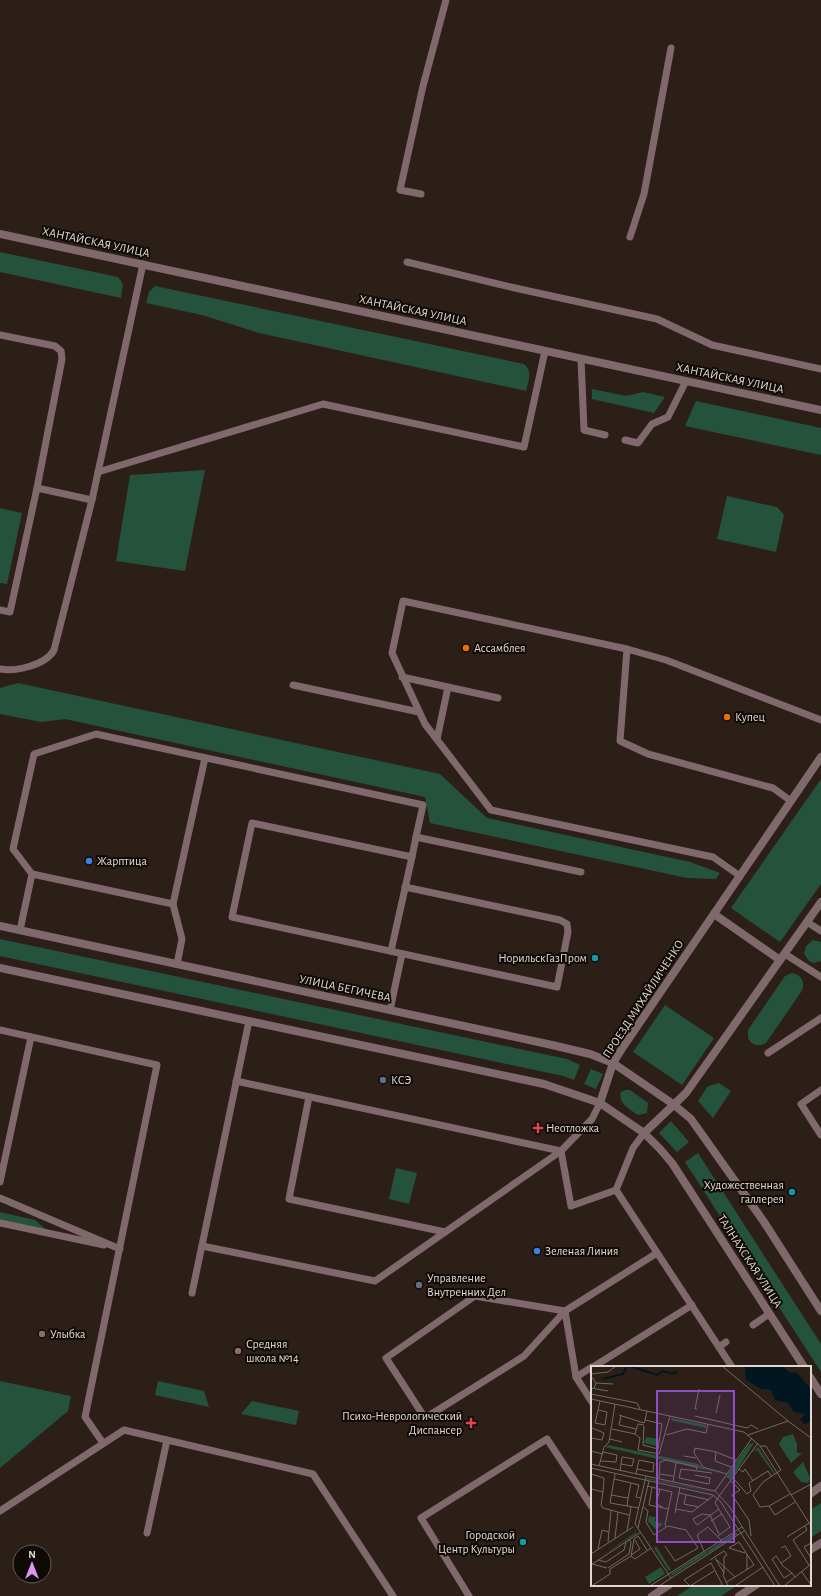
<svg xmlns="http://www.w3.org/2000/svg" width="821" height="1596" font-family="'Alegreya Sans',sans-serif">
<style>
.green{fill:#25523d}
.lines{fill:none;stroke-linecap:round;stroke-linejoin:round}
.service{stroke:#80696d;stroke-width:7}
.tertiary{stroke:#80696d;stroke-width:8}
.food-dot{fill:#e8710a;stroke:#100a07;stroke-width:1.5}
.shop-dot{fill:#3f7fe0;stroke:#100a07;stroke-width:1.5}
.culture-dot{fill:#0f9aa8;stroke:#100a07;stroke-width:1.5}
.service-dot{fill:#5c6f8a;stroke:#100a07;stroke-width:1.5}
.health-dot{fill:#e0444e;stroke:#100a07;stroke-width:1.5}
.education-dot{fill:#8d6e63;stroke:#100a07;stroke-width:1.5}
.labels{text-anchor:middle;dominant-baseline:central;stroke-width:4;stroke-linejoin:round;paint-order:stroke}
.street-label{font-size:12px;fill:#e1d8d3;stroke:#100a07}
.poi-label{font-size:12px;fill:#e1d8d3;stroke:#100a07;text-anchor:start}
.inset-river{fill:none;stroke:#001620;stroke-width:2}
.inset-road{fill:none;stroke:#746963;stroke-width:1}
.view{fill:#8f4ec3;fill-opacity:0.15;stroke:#8f4ec3;stroke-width:2}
.inset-edge{fill:none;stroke:#e1d8d3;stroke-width:2}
</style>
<rect width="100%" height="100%" fill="#2c1f18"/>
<!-- green -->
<g class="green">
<polygon points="0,252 118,277 123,284 121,298 0,272"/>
<path d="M155 286 524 364C533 371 528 381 526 391L259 333 202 315 146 303 149 292Z"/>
<polygon points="592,389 626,396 643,392 665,397 654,413 592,399"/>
<polygon points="696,401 821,428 821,455 685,426"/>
<polygon points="205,470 185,571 116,561 130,475"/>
<polygon points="727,496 777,507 784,515 776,552 717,539"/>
<polygon points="0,508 22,513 7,584 0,583"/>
<polygon points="18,683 440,774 487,818 690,862 720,873 716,879 687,878 430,823 425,797 65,719 41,722 0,714 0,688"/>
<polygon points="821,779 821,884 780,942 731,908"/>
<polygon points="0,939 567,1059 580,1065 574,1080 563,1076 0,956"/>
<polygon points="813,940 821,942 821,961 813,963 809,961 804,954 806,946"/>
<path d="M792 973C802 975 806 983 801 992L766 1043C759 1047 752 1046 748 1038V1030L783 979 785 976Z"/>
<polygon points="665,1005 714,1038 682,1085 633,1052"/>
<polygon points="591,1069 603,1074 596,1089 584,1084"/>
<polygon points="719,1083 731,1091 713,1118 698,1101 708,1086"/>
<path d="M625 1090H630L648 1103 647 1113 638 1115C630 1109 618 1104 621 1092Z"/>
<polygon points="671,1121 689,1142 677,1152 659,1133"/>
<polygon points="698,1153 821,1344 821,1372 685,1162"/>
<polygon points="396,1168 417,1173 409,1204 389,1199"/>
<polygon points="0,1212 35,1220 49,1232 0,1221"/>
<polygon points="0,1381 71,1396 68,1411 0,1468"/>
<polygon points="158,1381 204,1391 209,1407 155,1395"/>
<polygon points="252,1401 299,1411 296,1425 241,1414"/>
<polygon points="821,1503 821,1531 810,1538 810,1510"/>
<polygon points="694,1585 738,1585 721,1596 677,1596"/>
</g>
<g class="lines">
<!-- service -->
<g class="service">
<polyline points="421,194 400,190 423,86 446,0"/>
<polyline points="630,237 644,194 671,48"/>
<polyline points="407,262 515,288 657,319 712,345 821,369"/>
<polyline points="0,335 55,346 61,351 62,359 37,488 10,612 0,610"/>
<polyline points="581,359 584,430 605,435"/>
<polyline points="625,440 638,443 652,424 668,417 686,381"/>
<polyline points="98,472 323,404 524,447 545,351"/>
<polyline points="37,488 92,500"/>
<polyline points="627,649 666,660 821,720"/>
<path d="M0 669C16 672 46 665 54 650L92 500 143 264"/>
<polyline points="402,677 498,698"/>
<polyline points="293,685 419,712"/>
<polyline points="437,739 448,687"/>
<polyline points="32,874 173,904"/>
<polyline points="740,876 713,857 491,810 425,724 392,653 403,601 627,649 620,741 648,754 773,788 791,801"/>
<polyline points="405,887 560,920 567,924 568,932 557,987 232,917 252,823 412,857 416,837 581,872"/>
<polyline points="807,922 821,931"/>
<polyline points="20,930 32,874 13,849 34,754 96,734 423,805 416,837"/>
<polyline points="391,951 412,857"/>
<polyline points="785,954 821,977"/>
<polyline points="177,964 182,939 173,904 205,758"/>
<polyline points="390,1010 402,954"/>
<polyline points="0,1030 157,1065 85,1417 103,1443"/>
<polyline points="768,1053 821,1018"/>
<polyline points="236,1081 561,1151"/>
<polyline points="821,1090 801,1104 821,1135"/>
<polyline points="309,1097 289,1199 445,1232"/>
<polyline points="644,1133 633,1148 616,1190 732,1367"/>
<polyline points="561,1151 571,1206 616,1190"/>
<polyline points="0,1182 31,1037"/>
<polyline points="0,1198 120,1249"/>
<polyline points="0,1223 104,1245"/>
<polyline points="202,1246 375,1281 561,1151 592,1119 600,1103"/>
<polyline points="192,1293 249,1021"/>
<polyline points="565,1311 475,1296 386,1358 425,1418 524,1356 565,1311 657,1253"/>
<polyline points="565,1311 576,1377 592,1402"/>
<polyline points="753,1325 769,1314"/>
<polyline points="719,1347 726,1342"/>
<polyline points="593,1367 692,1305"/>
<polyline points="576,1377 592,1367"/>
<polyline points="0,1511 124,1430 313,1474 393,1596"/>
<polyline points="147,1533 167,1440"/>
<polyline points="469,1596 421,1518 547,1439 592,1507"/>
</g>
<!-- tertiary -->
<g class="tertiary">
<polyline points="0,234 821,410"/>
<polyline points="714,914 780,960"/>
<polyline points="0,926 552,1045 590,1054 613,1063 673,1104 691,1119 764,1222 821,1311"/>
<polyline points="0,968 544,1084 600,1103 644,1133 660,1149 672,1163 804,1367"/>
<polyline points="600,1103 613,1063 623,1047 821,757"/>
<polyline points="644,1133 686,1093 821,902"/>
<polyline points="810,1377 821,1394"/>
<polyline points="810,1494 821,1486"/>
<polyline points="810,1550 821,1543"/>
<polyline points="652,1596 669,1585"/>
<polyline points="739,1596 756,1585"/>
</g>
</g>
<!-- markers -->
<g class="food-dot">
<circle cx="466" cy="648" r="4"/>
<circle cx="727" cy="717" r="4"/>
</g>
<g class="shop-dot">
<circle cx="89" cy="861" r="4"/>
<circle cx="537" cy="1251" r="4"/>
</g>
<g class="culture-dot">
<circle cx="595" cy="958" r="4"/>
<circle cx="792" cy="1192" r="4"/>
<circle cx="523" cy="1542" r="4"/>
</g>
<g class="service-dot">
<circle cx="383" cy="1080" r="4"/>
<circle cx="419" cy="1285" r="4"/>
</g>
<g class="health-dot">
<path d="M536 1122h4v4h4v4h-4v4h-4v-4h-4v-4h4z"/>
<path d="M469 1417h4v4h4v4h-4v4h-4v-4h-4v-4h4z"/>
</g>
<g class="education-dot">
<circle cx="42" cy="1334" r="4"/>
<circle cx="238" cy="1351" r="4"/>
</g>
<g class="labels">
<!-- street labels -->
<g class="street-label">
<text transform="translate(96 242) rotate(12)">ХАНТАЙСКАЯ УЛИЦА</text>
<text transform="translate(413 310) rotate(12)">ХАНТАЙСКАЯ УЛИЦА</text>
<text transform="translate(730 378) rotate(12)">ХАНТАЙСКАЯ УЛИЦА</text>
<text transform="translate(345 988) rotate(12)">УЛИЦА БЕГИЧЕВА</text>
<text transform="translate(643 999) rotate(-57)">ПРОЕЗД МИХАЙЛИЧЕНКО</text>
<text transform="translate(750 1261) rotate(57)">ТАЛНАХСКАЯ УЛИЦА</text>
</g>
<!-- poi labels -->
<g class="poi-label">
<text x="474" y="648">Ассамблея</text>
<text x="735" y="717">Купец</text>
<text x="97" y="861">Жарптица</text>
<text x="587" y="958" text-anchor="end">НорильскГазПром</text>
<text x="391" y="1080">КСЭ</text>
<text x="546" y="1128">Неотложка</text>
<text x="784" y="1185" text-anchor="end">Художественная<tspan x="784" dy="14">галлерея</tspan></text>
<text x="545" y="1251">Зеленая Линия</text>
<text x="427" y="1278">Управление<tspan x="427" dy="14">Внутренних Дел</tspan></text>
<text x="50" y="1334">Улыбка</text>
<text x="246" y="1344">Средняя<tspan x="246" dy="14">школа №14</tspan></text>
<text x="462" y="1416" text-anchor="end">Психо-Неврологический<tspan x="462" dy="14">Диспансер</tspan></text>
<text x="515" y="1535" text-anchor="end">Городской<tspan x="515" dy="14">Центр Культуры</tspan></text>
</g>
</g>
<!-- overview -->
<g transform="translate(591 1366)">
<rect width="220" height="220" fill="#2c1f18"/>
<path d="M81 52 115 59V62L79 54ZM202 68 206 78V87H211L200 97 188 78 192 71ZM55 71 68 73 66 80 53 77ZM163 77 140 114 135 111 158 78ZM17 79 107 98 112 102 133 108 14 81ZM167 81 184 107 183 108 166 84 162 86ZM212 96 219 112 217 117 210 116 202 106ZM56 112 119 125 121 126 55 113ZM58 150 65 151 64 155 72 158 65 164 57 155ZM45 162V168L9 191 44 167ZM145 166 147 168 118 187 116 185ZM65 180 80 204 78 205 63 182ZM115 185 117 187 81 210 80 208ZM70 201 74 208 58 218 54 211Z" fill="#25523d"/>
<path d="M154 0H192L198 6 206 7 220 23V56L212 58 211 54 208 55 214 48 203 46 197 37 184 34 180 24 170 23 155 14Z" fill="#001620"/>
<path class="inset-river" d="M39 0 66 9 72 5 83 8 86 5M12 13 32 8 36 0"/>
<path class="inset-road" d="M131 0 197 55M0 8 17 6 25 0M0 10 5 17 3 22M5 17 22 18M0 22 17 25M0 28 46 37 49 43M0 33 153 66 169 80 220 160M106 43H104L108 23M7 44 16 46 14 59 4 57 7 44 9 35M125 47 129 29M28 49 53 57 54 54M30 50 28 59 45 63M104 50 156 62 160 59 167 63M53 60 52 79 67 83 71 58 54 54 56 45M21 63 44 68 49 72 47 84 68 88 79 50M44 68 47 58 53 59M75 69 96 63 115 67 117 58M157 69 197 55 220 72M0 72 11 74 13 67 1 62M19 73 31 76M169 80H175L190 104 172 116 162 129 169 141 178 140 199 128M0 85 12 88M125 86 145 94M93 90 105 92M10 95 25 96 26 89 12 86M0 98 124 125 138 140 189 220M8 100 13 81 18 76 24 38M0 102 122 129 129 135 184 220M148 103 152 106 154 103 162 115M29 105 31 91H32L43 93 41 100 30 98M0 108 13 112 12 126M24 108 19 137 48 142M45 108 46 103 62 106 63 97 48 94 46 103M69 108 82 110M136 108 112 101 103 87 104 82 125 86 124 95 140 101M104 109 119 112 118 118 88 112 90 103 121 107M55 110 44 158 80 212M142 112 156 128 160 125 158 117 177 105 180 110M23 113 40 117 37 132M68 113 69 96 75 94 106 101 105 104M140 115 149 124 141 129 158 154 160 170M82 116 85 97M40 117 48 119 45 131 50 132M56 120 81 126 74 159 75 161M61 121 58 139 77 143M0 123 12 126 10 139 12 142 38 149M69 123 65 138 72 141M124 125 161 72M88 127 118 134M20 129 37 132 36 140M95 129 93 138 108 141M200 129 220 118M178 140 184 149 204 136M52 141 57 145 55 156 63 169 77 160 95 164 107 182M85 143 101 146 122 130M84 147 89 121M119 149 111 148 102 153 106 159 128 143M119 149 128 168M120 155 131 148M214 160 216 164 202 174 218 199M47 162 58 115M36 165 40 141M127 170 139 161 124 137 126 133 167 77M196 171 218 157M24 172 27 146M17 176 20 144M220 177 213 181 220 192M74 180 84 195 107 182M138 182 154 187M190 182 194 180 200 190 190 197M7 183 11 164 18 166M113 185 106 169 117 161 130 174M0 188 42 161M156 188V204M40 189 49 183 44 174M40 190 43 173 47 170 56 184M124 192 133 207 132 209 137 220M7 194 15 196 33 184 35 176M119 194 133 185 136 189 133 191V207M126 194 144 211M1 198 16 202M0 199 50 166M17 202 38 188 40 177 38 173M211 206 220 219M201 207 193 212 181 193 185 190 192 200 201 207 204 211M136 216 163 199 148 176 138 182M2 219 19 208V203L40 190 44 193 60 182M59 220 151 161M68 220 153 165M99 220 93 214 120 197 131 218 129 220M99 220 123 205M144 220 172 201M193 220 220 198"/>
<path class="view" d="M66 25H143V176H66Z"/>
<rect width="220" height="220" class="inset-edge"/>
</g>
<!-- north arrow -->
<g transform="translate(32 1564)"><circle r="19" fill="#100a07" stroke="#645c59"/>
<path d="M0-3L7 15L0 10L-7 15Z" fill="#db99f5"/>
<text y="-6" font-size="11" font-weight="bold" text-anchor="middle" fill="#e1d8d3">N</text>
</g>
</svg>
